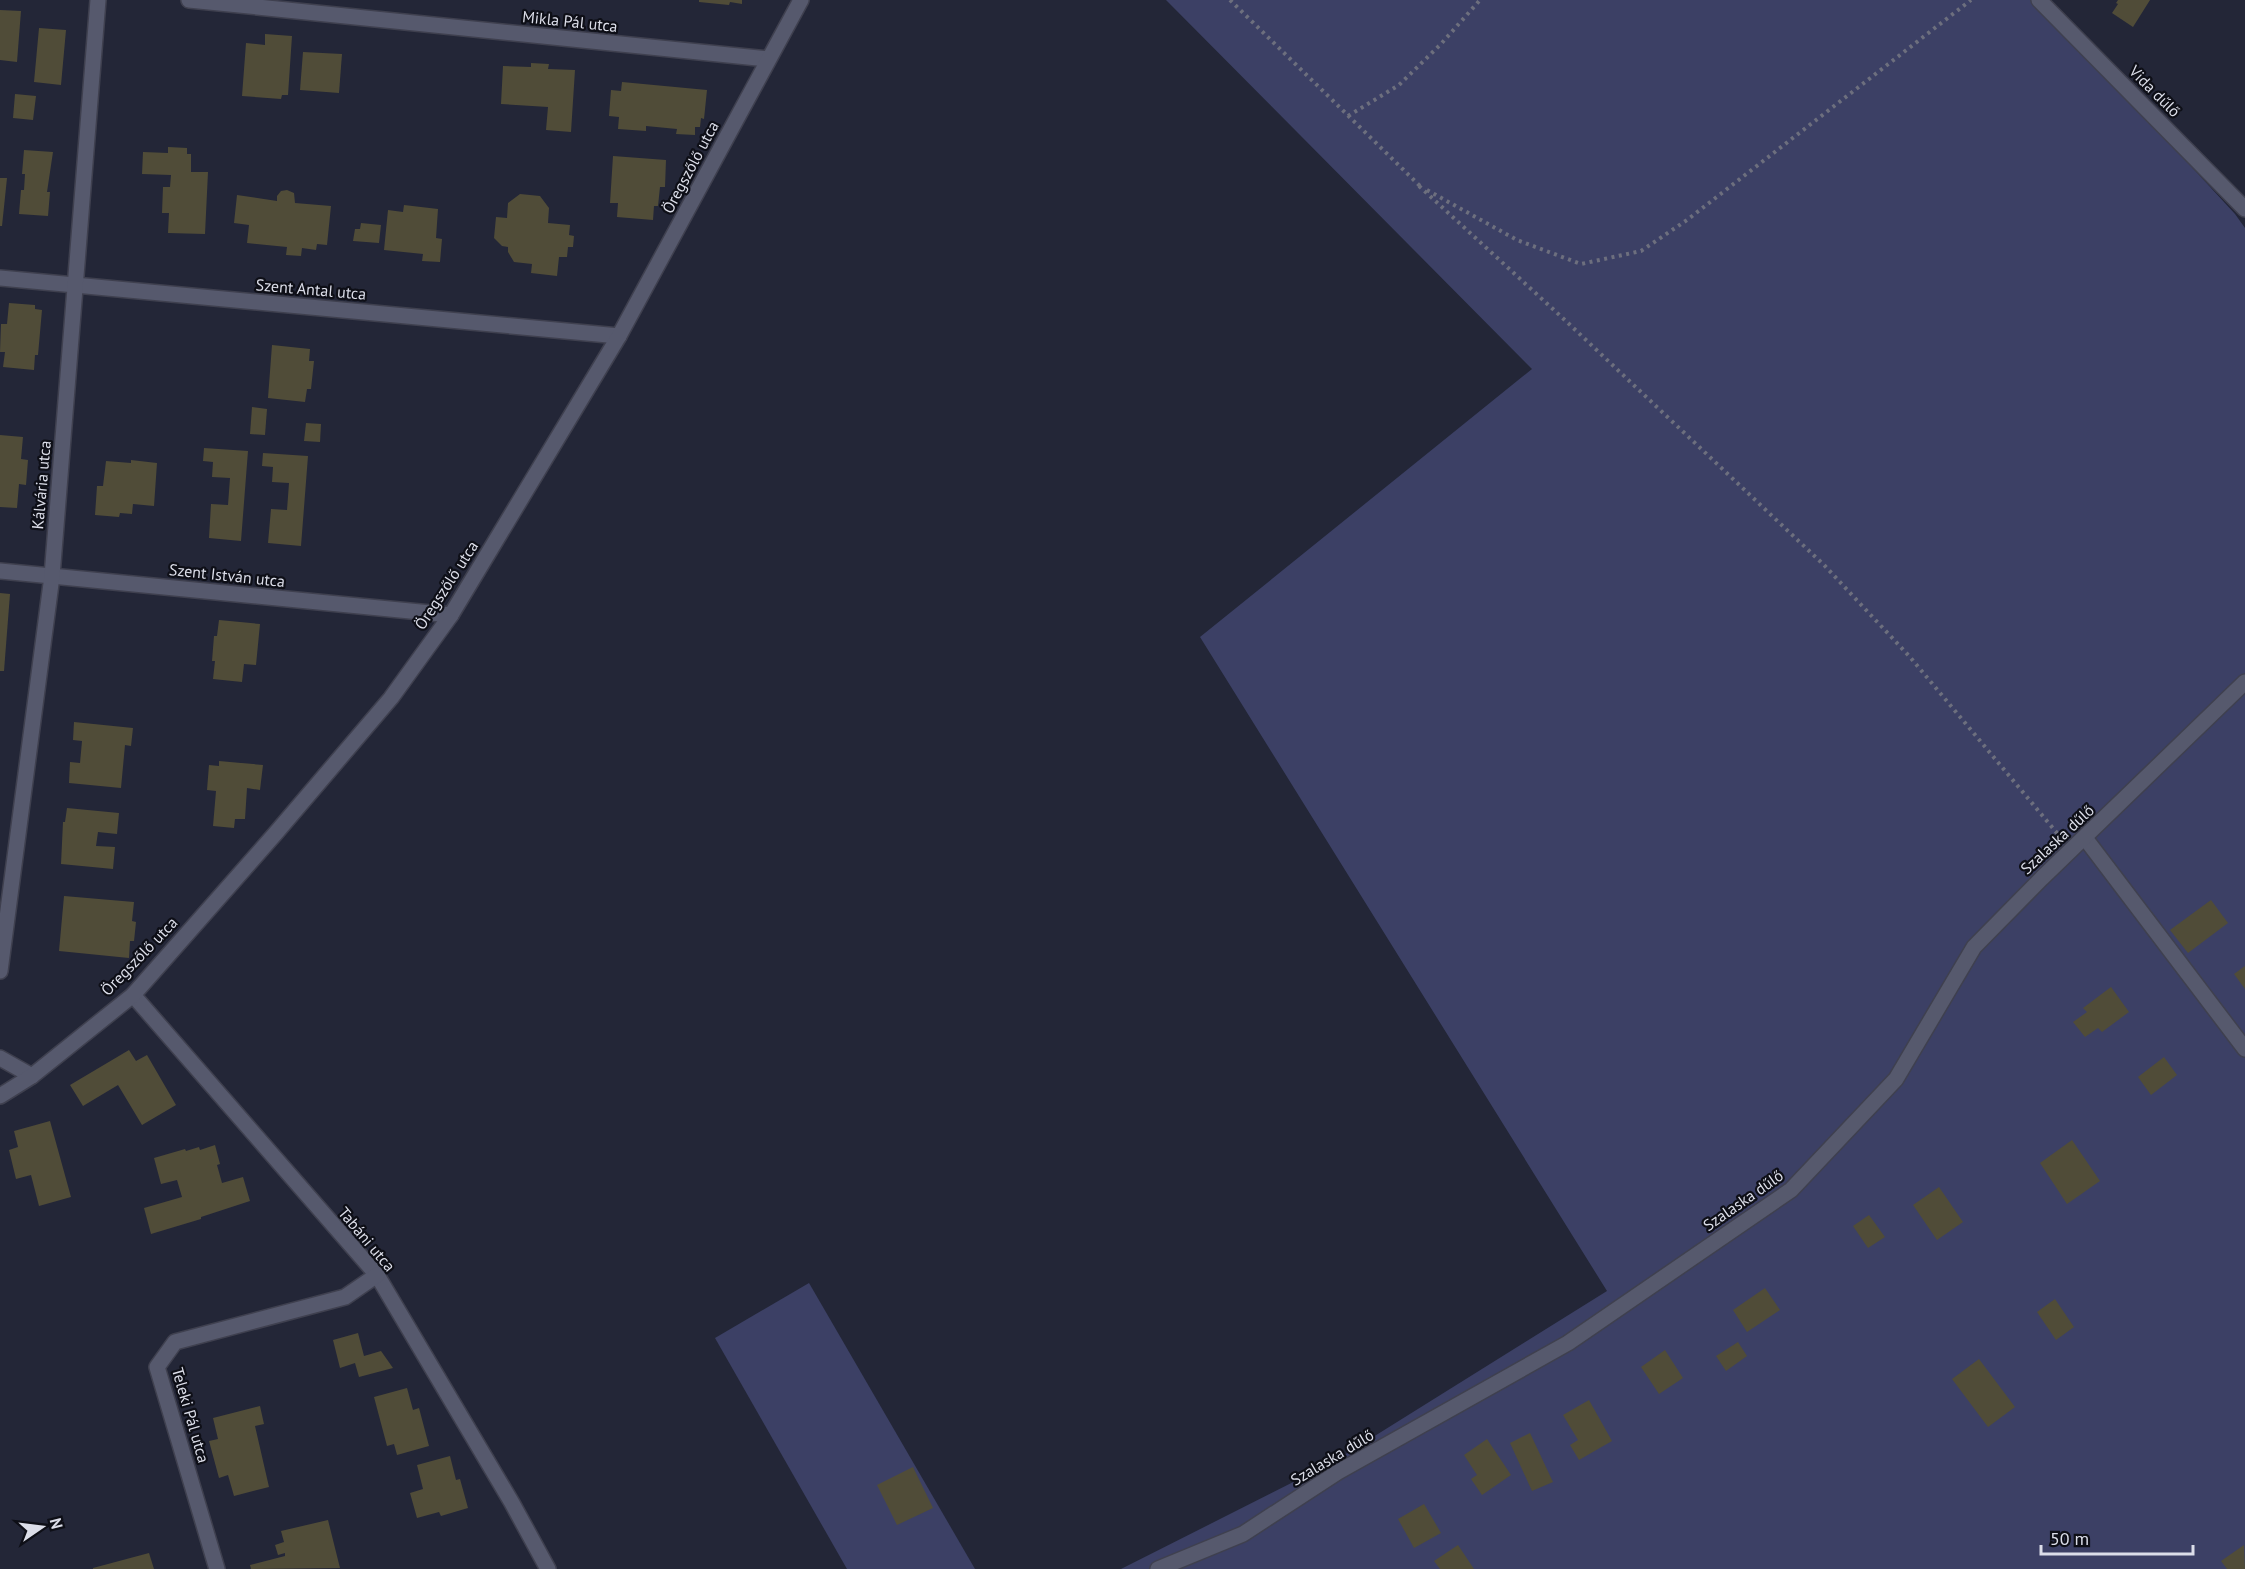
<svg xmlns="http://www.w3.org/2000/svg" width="2245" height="1569" font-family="'PT Sans',sans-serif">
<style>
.green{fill:#3c4065}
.building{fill:#504c38}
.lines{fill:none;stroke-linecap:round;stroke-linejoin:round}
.street-casing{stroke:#3f404f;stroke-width:18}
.path{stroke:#6d6f7e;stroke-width:4;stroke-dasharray:3 4.5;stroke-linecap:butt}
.street{stroke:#56596d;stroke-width:15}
.labels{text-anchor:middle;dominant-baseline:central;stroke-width:4.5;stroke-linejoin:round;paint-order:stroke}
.street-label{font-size:16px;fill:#dcdee9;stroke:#0e0f17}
</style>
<rect width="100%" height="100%" fill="#232637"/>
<!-- green -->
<g class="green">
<polygon points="1166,0 2038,0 2235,214 2245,228 2245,1569 1121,1569 1333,1462 1607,1291 1200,637 1532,369"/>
<polygon points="809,1283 975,1569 847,1569 715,1338"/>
</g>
<!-- building -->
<g class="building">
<polygon points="699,0 742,0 742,4 730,2 729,5 699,2"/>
<polygon points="2118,0 2150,0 2133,27 2112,13 2118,4 2116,3"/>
<polygon points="0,10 21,11 17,62 0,60"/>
<polygon points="39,28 66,30 61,85 34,82"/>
<polygon points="265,34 292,36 288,95 282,95 281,99 242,96 246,43 265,45"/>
<polygon points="303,52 342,54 339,93 300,90"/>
<polygon points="531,63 549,64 548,69 575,70 571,132 546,130 548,107 501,104 503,66 531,67"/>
<polygon points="622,82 707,90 704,119 701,118 700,127 695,127 695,135 676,134 677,129 646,126 646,131 618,129 619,117 609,116 611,90 621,91"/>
<polygon points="15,94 36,96 33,120 13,118"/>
<polygon points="168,147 187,148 187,154 191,154 191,172 208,172 205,234 168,233 169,213 162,213 163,187 170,187 171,175 142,174 143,152 168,153"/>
<polygon points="24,150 53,152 47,192 50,192 48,216 19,214 21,190 24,190 25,174 22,174"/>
<polygon points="613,156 666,160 665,187 660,187 658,206 654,206 653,220 617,217 618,203 610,203"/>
<polygon points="0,178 7,178 2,226 0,226"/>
<polygon points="287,190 294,193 295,203 331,206 327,245 317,244 316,250 302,248 301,256 286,255 287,247 247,243 249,225 234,223 237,195 277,201 277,196 281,191"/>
<polygon points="520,194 540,196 549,208 548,223 570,225 569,235 574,236 573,247 568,247 567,257 559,257 557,276 531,273 532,264 514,262 508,252 508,247 502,246 494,238 496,217 507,218 508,203"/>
<polygon points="404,205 438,209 436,238 442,239 440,262 422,261 423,254 384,250 388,210 403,212"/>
<polygon points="361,223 381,225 379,243 353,241 355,229 360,229"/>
<polygon points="9,303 35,305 35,309 42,310 38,355 35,355 34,370 3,367 5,352 0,352 1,324 7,324"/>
<polygon points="272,345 310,349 309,361 314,361 311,389 307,389 305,402 268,398"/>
<polygon points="252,407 267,409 265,435 250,434"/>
<polygon points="306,423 321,424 320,442 304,441"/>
<polygon points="0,435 23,437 21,459 28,460 26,485 19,484 17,508 0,507"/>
<polygon points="204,448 248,451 241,541 209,538 211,504 228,505 230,478 212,477 213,462 203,461"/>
<polygon points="263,453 308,456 301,546 268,543 271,509 287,510 289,483 272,482 273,467 262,466"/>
<polygon points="131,460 157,463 154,506 133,504 132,514 120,513 119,517 95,515 97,486 103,486 106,461 131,463"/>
<polygon points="0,593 10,594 4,671 0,671"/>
<polygon points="219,620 260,624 256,665 244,664 242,682 213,679 215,661 212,661 214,636 217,636"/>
<polygon points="74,722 133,728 131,746 125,745 121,788 69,783 70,762 80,763 82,741 73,740"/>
<polygon points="219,761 263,765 260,790 247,788 245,819 235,819 234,828 213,826 216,791 207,790 209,765 219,766"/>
<polygon points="67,808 119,813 117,834 98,832 96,846 115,847 113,869 61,864 63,822 65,822"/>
<polygon points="64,896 134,902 132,921 136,922 134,941 130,941 129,958 59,951"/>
<polygon points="2211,900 2228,923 2188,953 2170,930"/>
<polygon points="2245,966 2245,989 2234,974"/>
<polygon points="2111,987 2129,1012 2102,1032 2098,1028 2085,1037 2073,1022 2087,1012 2083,1008"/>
<polygon points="129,1050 136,1061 147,1055 176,1105 142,1125 118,1085 83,1106 70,1085"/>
<polygon points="2164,1057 2177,1075 2151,1095 2138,1077"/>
<polygon points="50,1121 71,1197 39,1206 31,1175 16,1179 9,1150 18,1147 14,1131"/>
<polygon points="2072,1140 2100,1181 2067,1204 2040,1163"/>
<polygon points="215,1145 220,1164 217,1165 222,1183 243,1177 250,1201 201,1217 201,1219 151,1234 144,1208 182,1197 177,1180 161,1184 154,1158 185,1149 186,1151 199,1147 200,1150"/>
<polygon points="1939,1187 1963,1222 1937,1240 1913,1205"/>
<polygon points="1869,1215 1885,1237 1868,1248 1853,1226"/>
<polygon points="1765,1288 1780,1310 1747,1332 1733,1310"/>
<polygon points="2055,1299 2074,1327 2056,1340 2037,1312"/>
<polygon points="358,1333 364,1356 381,1351 393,1368 359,1377 355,1363 340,1368 333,1340"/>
<polygon points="1738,1342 1747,1356 1726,1371 1716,1356"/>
<polygon points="1665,1350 1683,1378 1659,1394 1641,1367"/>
<polygon points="1979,1359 2015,1407 1988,1427 1952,1379"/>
<polygon points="407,1388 413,1410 419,1408 429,1446 397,1455 394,1444 387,1446 374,1397"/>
<polygon points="1589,1400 1612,1441 1579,1460 1570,1445 1578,1440 1563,1415"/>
<polygon points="260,1406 264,1424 255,1426 269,1487 234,1496 228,1475 219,1478 209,1441 218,1439 213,1418"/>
<polygon points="1530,1433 1553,1482 1532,1491 1510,1443"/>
<polygon points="1487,1439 1511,1475 1482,1495 1471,1479 1477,1475 1464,1455"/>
<polygon points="450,1456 456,1480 460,1479 468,1508 441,1516 439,1512 417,1518 410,1493 423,1489 417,1465"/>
<polygon points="913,1467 933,1508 897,1525 877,1485"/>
<polygon points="1424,1504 1441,1533 1414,1548 1398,1519"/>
<polygon points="328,1520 340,1568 251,1569 250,1565 285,1556 285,1553 278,1555 275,1545 284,1542 281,1531"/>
<polygon points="1458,1545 1474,1569 1440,1569 1434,1561"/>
<polygon points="2244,1545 2245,1569 2227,1569 2221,1561"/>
<polygon points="149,1553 154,1569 93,1569 93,1568"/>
</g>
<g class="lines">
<defs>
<g id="street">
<polyline points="189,0 768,59"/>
<polyline points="2039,0 2245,209"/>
<polyline points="0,278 619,336"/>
<polyline points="0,571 451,615"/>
<polyline points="2085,838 2245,1049"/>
<polyline points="0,971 52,576 98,0"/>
<polyline points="133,995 377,1275 512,1503 548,1569"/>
<polyline points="0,1058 32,1076"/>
<polyline points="0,1096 32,1076 133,995 275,834 391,698 451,615 619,336 801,0"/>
<polyline points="217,1569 157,1367 175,1342 345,1297 377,1275"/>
<polyline points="1158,1569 1243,1534 1338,1472 1568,1343 1791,1190 1896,1079 1974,947 2042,878 2245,682"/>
</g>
</defs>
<!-- street casing -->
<use href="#street" class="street-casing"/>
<!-- path -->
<g class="path">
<polyline points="1230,0 1420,186"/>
<polyline points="1348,116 1399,85 1441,44 1480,0"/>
<polyline points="1419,186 1567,322 1824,565 1910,657 2062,839"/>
<polyline points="1427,190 1517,240 1581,264 1641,251 1687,220 1971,0"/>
</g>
<!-- street -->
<use href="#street" class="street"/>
</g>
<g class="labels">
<!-- street labels -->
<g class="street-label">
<text transform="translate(570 21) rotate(6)">Mikla Pál utca</text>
<text transform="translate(2155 91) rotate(45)">Vida dűlő</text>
<text transform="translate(690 167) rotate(-62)">Öregszőlő utca</text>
<text transform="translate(311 289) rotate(5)">Szent Antal utca</text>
<text transform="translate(41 485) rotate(-85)">Kálvária utca</text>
<text transform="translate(227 575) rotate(6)">Szent István utca</text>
<text transform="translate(446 585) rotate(-57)">Öregszőlő utca</text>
<text transform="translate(2057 839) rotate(-43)">Szalaska dűlő</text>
<text transform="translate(139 956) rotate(-46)">Öregszőlő utca</text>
<text transform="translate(1743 1200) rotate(-35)">Szalaska dűlő</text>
<text transform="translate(367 1239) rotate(50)">Tabáni utca</text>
<text transform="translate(191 1415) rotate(74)">Teleki Pál utca</text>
<text transform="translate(1332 1457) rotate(-31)">Szalaska dűlő</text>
</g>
</g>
<!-- north arrow -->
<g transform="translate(42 1527) rotate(76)" stroke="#0e0f17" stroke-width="4.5" paint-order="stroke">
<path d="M0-4.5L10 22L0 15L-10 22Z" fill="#dcdee9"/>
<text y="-9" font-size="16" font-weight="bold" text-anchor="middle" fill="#dcdee9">N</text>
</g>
<!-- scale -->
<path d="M2041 1545v9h152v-9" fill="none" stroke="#dcdee9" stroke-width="3"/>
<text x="2050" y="1545" font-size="18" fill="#dcdee9" stroke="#0e0f17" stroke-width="4.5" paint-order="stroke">50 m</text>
</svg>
